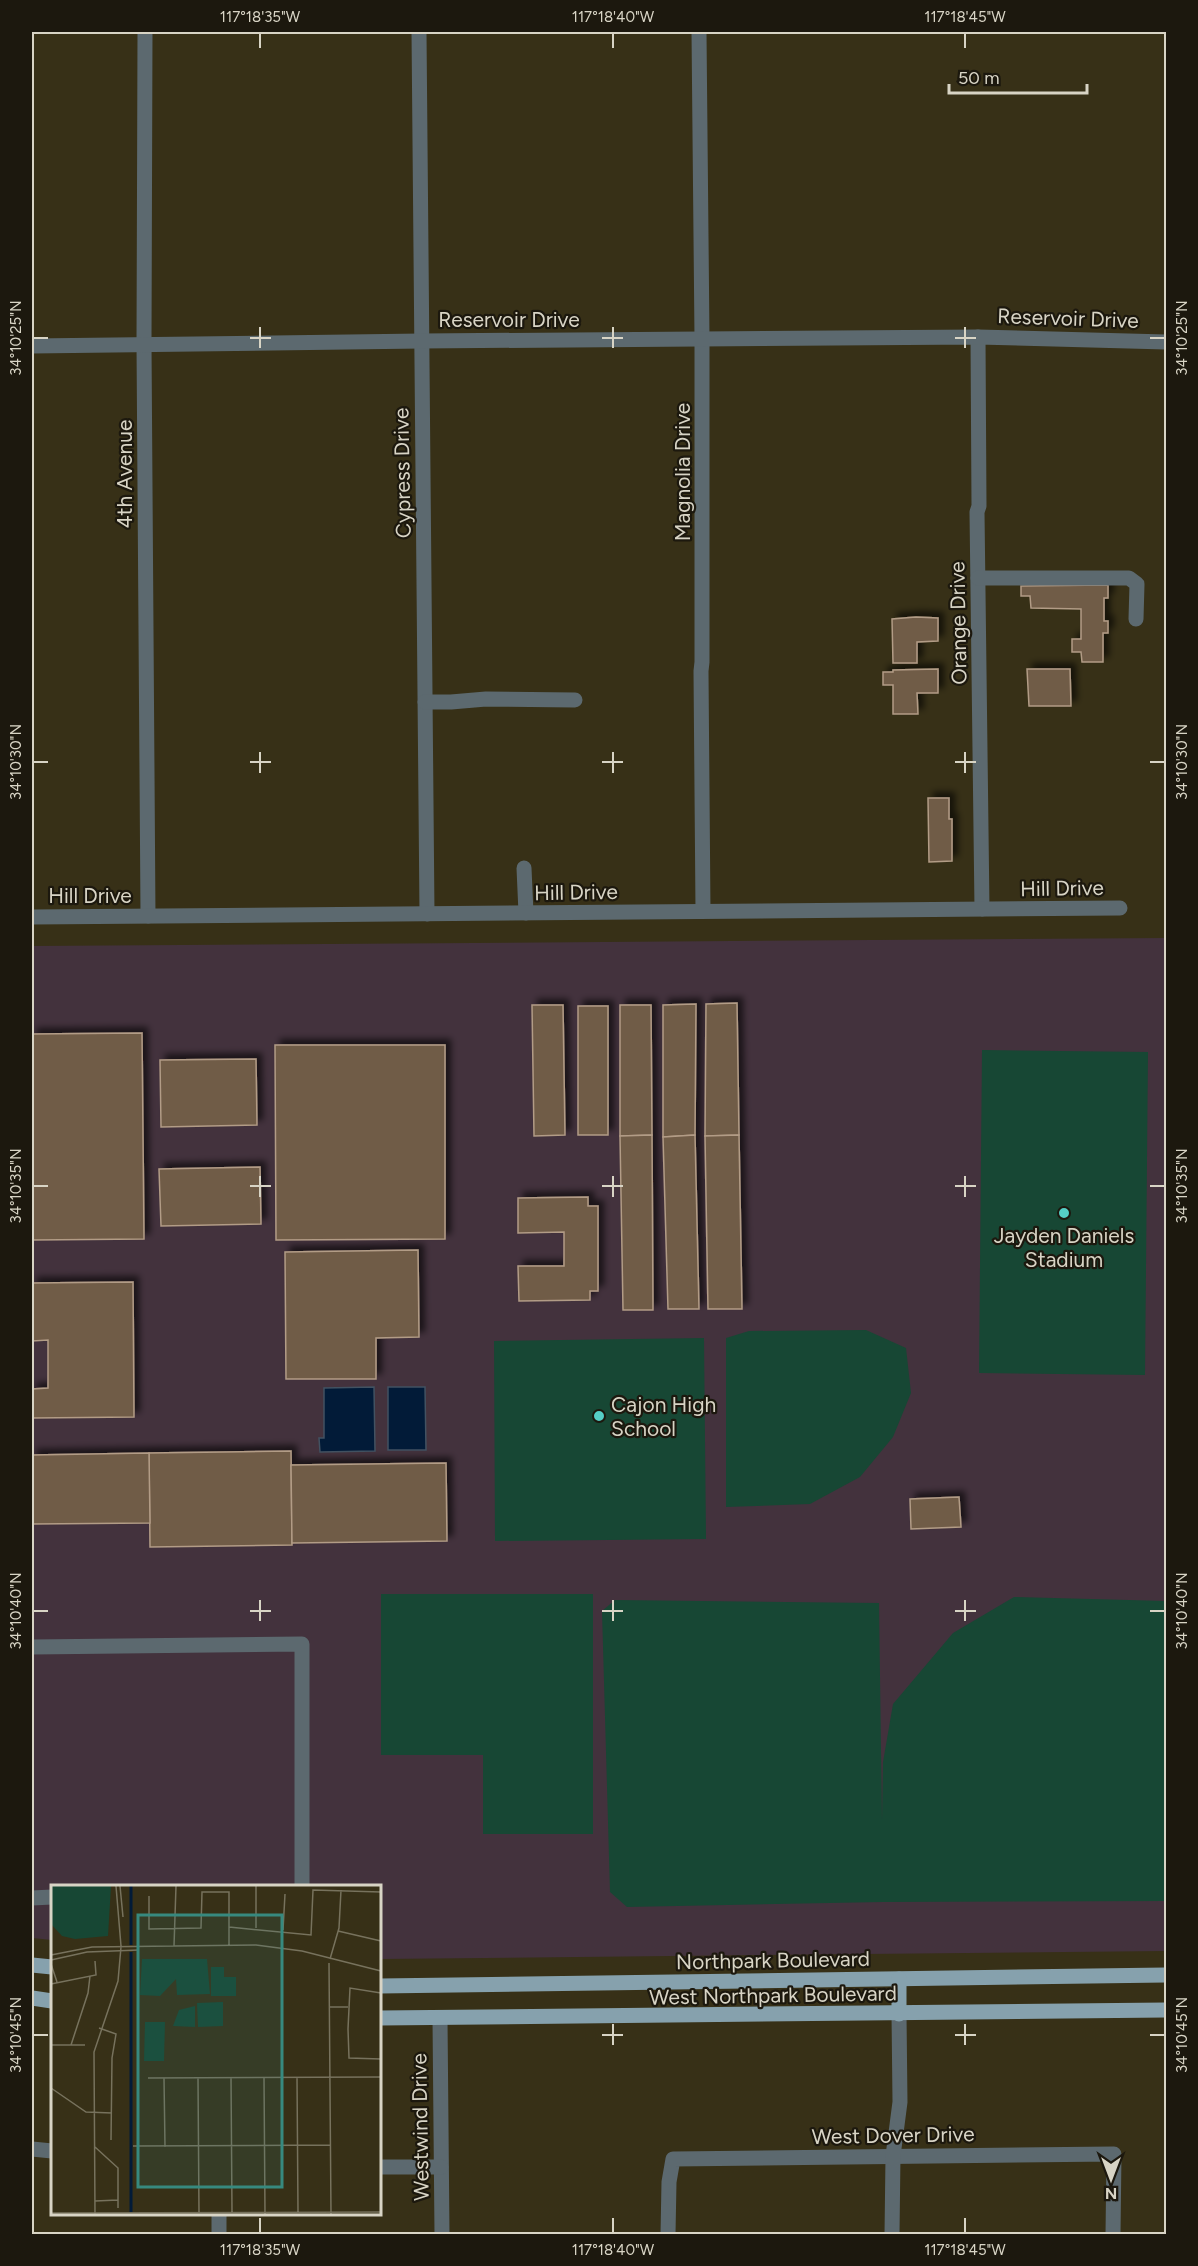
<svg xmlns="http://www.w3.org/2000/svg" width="1198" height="2266" font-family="Figtree,sans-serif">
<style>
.education{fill:#43323d}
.green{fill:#174734}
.water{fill:#021b38;stroke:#425262;stroke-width:1.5}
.building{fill:#705b47;stroke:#b29c86;stroke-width:1.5;filter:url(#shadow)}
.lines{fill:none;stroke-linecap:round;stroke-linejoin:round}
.minor{stroke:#5c696f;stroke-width:15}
.major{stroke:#86a1ad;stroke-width:15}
.ticks{fill:none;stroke:#d8d4c5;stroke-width:2}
.poi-dot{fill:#55cec5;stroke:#1c180e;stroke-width:2}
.labels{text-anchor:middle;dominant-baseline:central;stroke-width:4.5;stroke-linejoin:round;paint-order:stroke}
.street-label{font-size:21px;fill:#d8d4c5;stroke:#1c180e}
.poi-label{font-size:21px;fill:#d8d4c5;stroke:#1c180e}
.inset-river{fill:none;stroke:#021b38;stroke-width:3}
.inset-road{fill:none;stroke:#77725d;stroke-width:1.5}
.view{fill:#37897f;fill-opacity:0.15;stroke:#37897f;stroke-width:3}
.inset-edge{fill:none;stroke:#d8d4c5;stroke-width:3}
.neatline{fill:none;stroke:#d8d4c5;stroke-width:2}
.ticks-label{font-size:15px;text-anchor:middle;fill:#d8d4c5}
</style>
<defs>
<filter id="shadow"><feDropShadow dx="5.5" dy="-5.5" stdDeviation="3" flood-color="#0009"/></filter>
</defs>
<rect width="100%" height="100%" fill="#373017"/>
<!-- education -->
<polygon class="education" points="1166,938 1166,1951 380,1959 380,1886 52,1886 52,1940 32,1938 32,946"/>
<!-- green -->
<g class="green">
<polygon points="982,1050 1148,1052 1145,1375 979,1373"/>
<polygon points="866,1330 906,1348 911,1393 893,1437 860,1477 810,1504 726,1507 726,1338 749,1331"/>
<polygon points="704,1338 706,1539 495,1541 494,1341"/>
<polygon points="593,1594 593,1834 483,1834 483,1755 381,1755 381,1594"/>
<polygon points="1014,1597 1166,1601 1166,1901 883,1902 627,1907 610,1892 602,1611 615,1600 879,1603 882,1821 883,1762 893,1704 953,1633"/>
</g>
<!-- water -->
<g class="water">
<polygon points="374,1387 375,1451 320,1452 319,1438 324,1438 324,1388"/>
<polygon points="388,1387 425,1387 426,1450 388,1450"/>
</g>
<!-- building -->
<g class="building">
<polygon points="1108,585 1108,598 1104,598 1104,621 1108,621 1108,633 1103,633 1103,662 1082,662 1081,652 1072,652 1072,639 1081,639 1081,609 1031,608 1030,596 1021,596 1021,586"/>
<polygon points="916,617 938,618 938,641 917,642 917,663 893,663 892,619"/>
<polygon points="938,669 938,693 917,693 918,714 893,714 893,685 883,685 883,672 893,672 893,670"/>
<polygon points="1027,669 1070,669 1071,706 1029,706"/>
<polygon points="928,798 949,798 949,819 952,819 952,861 929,862"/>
<polygon points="737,1003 739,1135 705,1136 706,1004"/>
<polygon points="696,1004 695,1135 663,1137 663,1005"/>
<polygon points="532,1005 563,1005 565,1135 534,1136"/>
<polygon points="620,1005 651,1005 652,1135 620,1136"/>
<rect x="578" y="1006" width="30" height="129"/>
<polygon points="142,1033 144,1239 32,1240 32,1034"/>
<polygon points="275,1045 445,1045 445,1239 276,1240"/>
<polygon points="256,1059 257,1125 161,1127 160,1060"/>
<polygon points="652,1135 653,1310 623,1310 620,1136"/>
<polygon points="695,1135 699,1309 668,1309 663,1137"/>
<polygon points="739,1135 742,1309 708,1309 705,1136"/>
<polygon points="260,1167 261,1224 161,1226 159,1169"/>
<polygon points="588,1197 588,1206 598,1206 598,1291 590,1291 590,1300 519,1301 518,1266 564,1266 564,1232 518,1233 518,1198"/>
<polygon points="418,1250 419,1337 376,1338 376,1379 286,1379 285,1252"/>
<polygon points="133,1282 134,1417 32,1418 32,1389 48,1388 48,1340 32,1341 32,1283"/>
<polygon points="291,1451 292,1545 150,1547 149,1453"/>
<polygon points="149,1453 150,1523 32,1524 32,1455"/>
<polygon points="446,1463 447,1541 292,1543 291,1465"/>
<polygon points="959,1497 961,1527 911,1529 910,1499"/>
</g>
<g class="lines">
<!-- minor -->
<g class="minor">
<polyline points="145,32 144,344 148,916"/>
<polyline points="419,32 427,914"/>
<polyline points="699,32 702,338 702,662 701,671 703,911"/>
<polyline points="978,337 979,506 977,512 982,909"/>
<polyline points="32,346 422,341 978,337 1166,342"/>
<polyline points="978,578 1129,578 1137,584 1136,619"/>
<polyline points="425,702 451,702 486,699 575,700"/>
<polyline points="524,868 526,913"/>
<polyline points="32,917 1120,908"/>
<polyline points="32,1647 302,1644 302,1886"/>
<polyline points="32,1898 52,1897"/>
<polyline points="440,2019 442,2234"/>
<polyline points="32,2149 52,2151"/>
<polyline points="380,2167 441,2167"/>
<polyline points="219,2214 219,2234"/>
<polyline points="668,2234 669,2182 673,2159 1114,2154 1113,2234"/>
<polyline points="892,2234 893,2156 900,2102 899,2014"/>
</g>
<!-- major -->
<g class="major">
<polyline points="32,1965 52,1967"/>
<polyline points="380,1986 1166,1975"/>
<polyline points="32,1998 52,2001"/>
<polyline points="899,2014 899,1979"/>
<polyline points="380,2018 1166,2010"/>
</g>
</g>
<!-- ticks -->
<path class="ticks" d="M260 33V48M613 33V48M965 33V48M260 327V348M613 327V348M965 327V348M33 338H48M250 338H271M602 338H623M955 338H976M1150 338H1165M260 752V773M613 752V773M965 752V773M33 762H48M250 762H271M602 762H623M955 762H976M1150 762H1165M260 1176V1197M613 1176V1197M965 1176V1197M33 1186H48M250 1186H271M602 1186H623M955 1186H976M1150 1186H1165M260 1600V1621M613 1600V1621M965 1600V1621M33 1611H48M250 1611H271M602 1611H623M955 1611H976M1150 1611H1165M613 2024V2045M965 2024V2045M33 2035H48M602 2035H623M955 2035H976M1150 2035H1165M260 2218V2233M613 2218V2233M965 2218V2233"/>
<!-- markers -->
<g class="poi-dot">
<circle cx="1064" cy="1213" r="6"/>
<circle cx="599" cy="1416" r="6"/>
</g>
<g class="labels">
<!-- street labels -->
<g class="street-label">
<text transform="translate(1068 318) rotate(2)">Reservoir Drive</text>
<text x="509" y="319">Reservoir Drive</text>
<text transform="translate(682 472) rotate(-90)">Magnolia Drive</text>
<text transform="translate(402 473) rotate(-91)">Cypress Drive</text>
<text transform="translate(124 474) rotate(-90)">4th Avenue</text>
<text transform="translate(958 623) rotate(-91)">Orange Drive</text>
<text transform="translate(1062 888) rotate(-1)">Hill Drive</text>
<text transform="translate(576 892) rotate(-1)">Hill Drive</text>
<text x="90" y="895">Hill Drive</text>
<text transform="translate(773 1960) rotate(-1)">Northpark Boulevard</text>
<text transform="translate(773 1995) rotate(-1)">West Northpark Boulevard</text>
<text transform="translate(420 2127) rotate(-91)">Westwind Drive</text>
<text transform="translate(893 2135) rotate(-1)">West Dover Drive</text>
</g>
<!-- poi labels -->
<g class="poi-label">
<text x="1064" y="1235">Jayden Daniels<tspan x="1064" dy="24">Stadium</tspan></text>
<text x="611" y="1404" text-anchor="start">Cajon High<tspan x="611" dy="24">School</tspan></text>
</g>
</g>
<!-- overview -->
<g transform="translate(51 1885)">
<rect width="330" height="330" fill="#373017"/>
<path d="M0 1H60L57 51 24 54 11 51 0 39ZM91 74H156L159 109 126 110 125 94 109 111 89 110ZM160 82H173V92H185V111H160ZM172 117V141L147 142 146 118ZM144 121V142L122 141 128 125ZM94 137H114L113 176H93Z" fill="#174734"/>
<path class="inset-river" d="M80 1V60M80 327V67"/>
<path class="inset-road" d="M65 1 70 61M69 1 72 32M205 1V43M98 11V44L150 43 151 7H178V60M178 42 260 50 262 5 330 7M232 45 234 9M287 46 330 56M123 61 125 1M0 70 41 62 205 60 251 66 330 86M279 74 288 43 290 5M0 75 36 67 88 65M278 78 280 329M0 79 6 97M0 99 45 90 44 76M330 108 299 103 297 144 298 173 330 174M278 122H297M48 143 65 149 61 173 60 255M0 160H34M20 160 37 108 39 91M180 192 181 327M213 192 214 329M246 192 247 327M97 193 330 192M113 193 114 262M147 193 148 328M0 203 35 227 61 228M82 261 280 260M44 262 67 283V323M44 316 67 315M0 328 330 327M44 329 43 167 67 96 70 62"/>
<path class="view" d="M87 30H231V302H87Z"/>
<rect width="330" height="330" class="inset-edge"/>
</g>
<!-- border -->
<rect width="1198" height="2266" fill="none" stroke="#1c180e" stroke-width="66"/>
<!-- north arrow -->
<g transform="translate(1111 2179) rotate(180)" stroke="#1c180e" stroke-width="4.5" paint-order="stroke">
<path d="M0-4.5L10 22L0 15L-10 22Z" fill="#d8d4c5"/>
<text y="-9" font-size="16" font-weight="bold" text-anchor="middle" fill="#d8d4c5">N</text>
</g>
<!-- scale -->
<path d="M949 84v9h138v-9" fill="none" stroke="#d8d4c5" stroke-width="3"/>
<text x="958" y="84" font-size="18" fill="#d8d4c5" stroke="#1c180e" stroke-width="4.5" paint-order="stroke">50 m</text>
<rect x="33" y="33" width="1132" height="2200" class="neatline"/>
<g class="ticks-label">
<text x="260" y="22">117°18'35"W</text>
<text x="613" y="22">117°18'40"W</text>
<text x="965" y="22">117°18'45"W</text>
<text transform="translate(1182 338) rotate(-90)" y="5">34°10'25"N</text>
<text transform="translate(16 338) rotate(-90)" y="5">34°10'25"N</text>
<text transform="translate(1182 762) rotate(-90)" y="5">34°10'30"N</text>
<text transform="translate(16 762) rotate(-90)" y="5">34°10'30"N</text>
<text transform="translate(16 1186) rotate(-90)" y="5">34°10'35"N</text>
<text transform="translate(1182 1186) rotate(-90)" y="5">34°10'35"N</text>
<text transform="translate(1182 1611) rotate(-90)" y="5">34°10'40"N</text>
<text transform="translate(16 1611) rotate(-90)" y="5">34°10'40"N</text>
<text transform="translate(16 2035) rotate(-90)" y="5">34°10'45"N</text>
<text transform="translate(1182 2035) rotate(-90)" y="5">34°10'45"N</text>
<text x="260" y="2255">117°18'35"W</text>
<text x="613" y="2255">117°18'40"W</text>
<text x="965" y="2255">117°18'45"W</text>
</g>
</svg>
